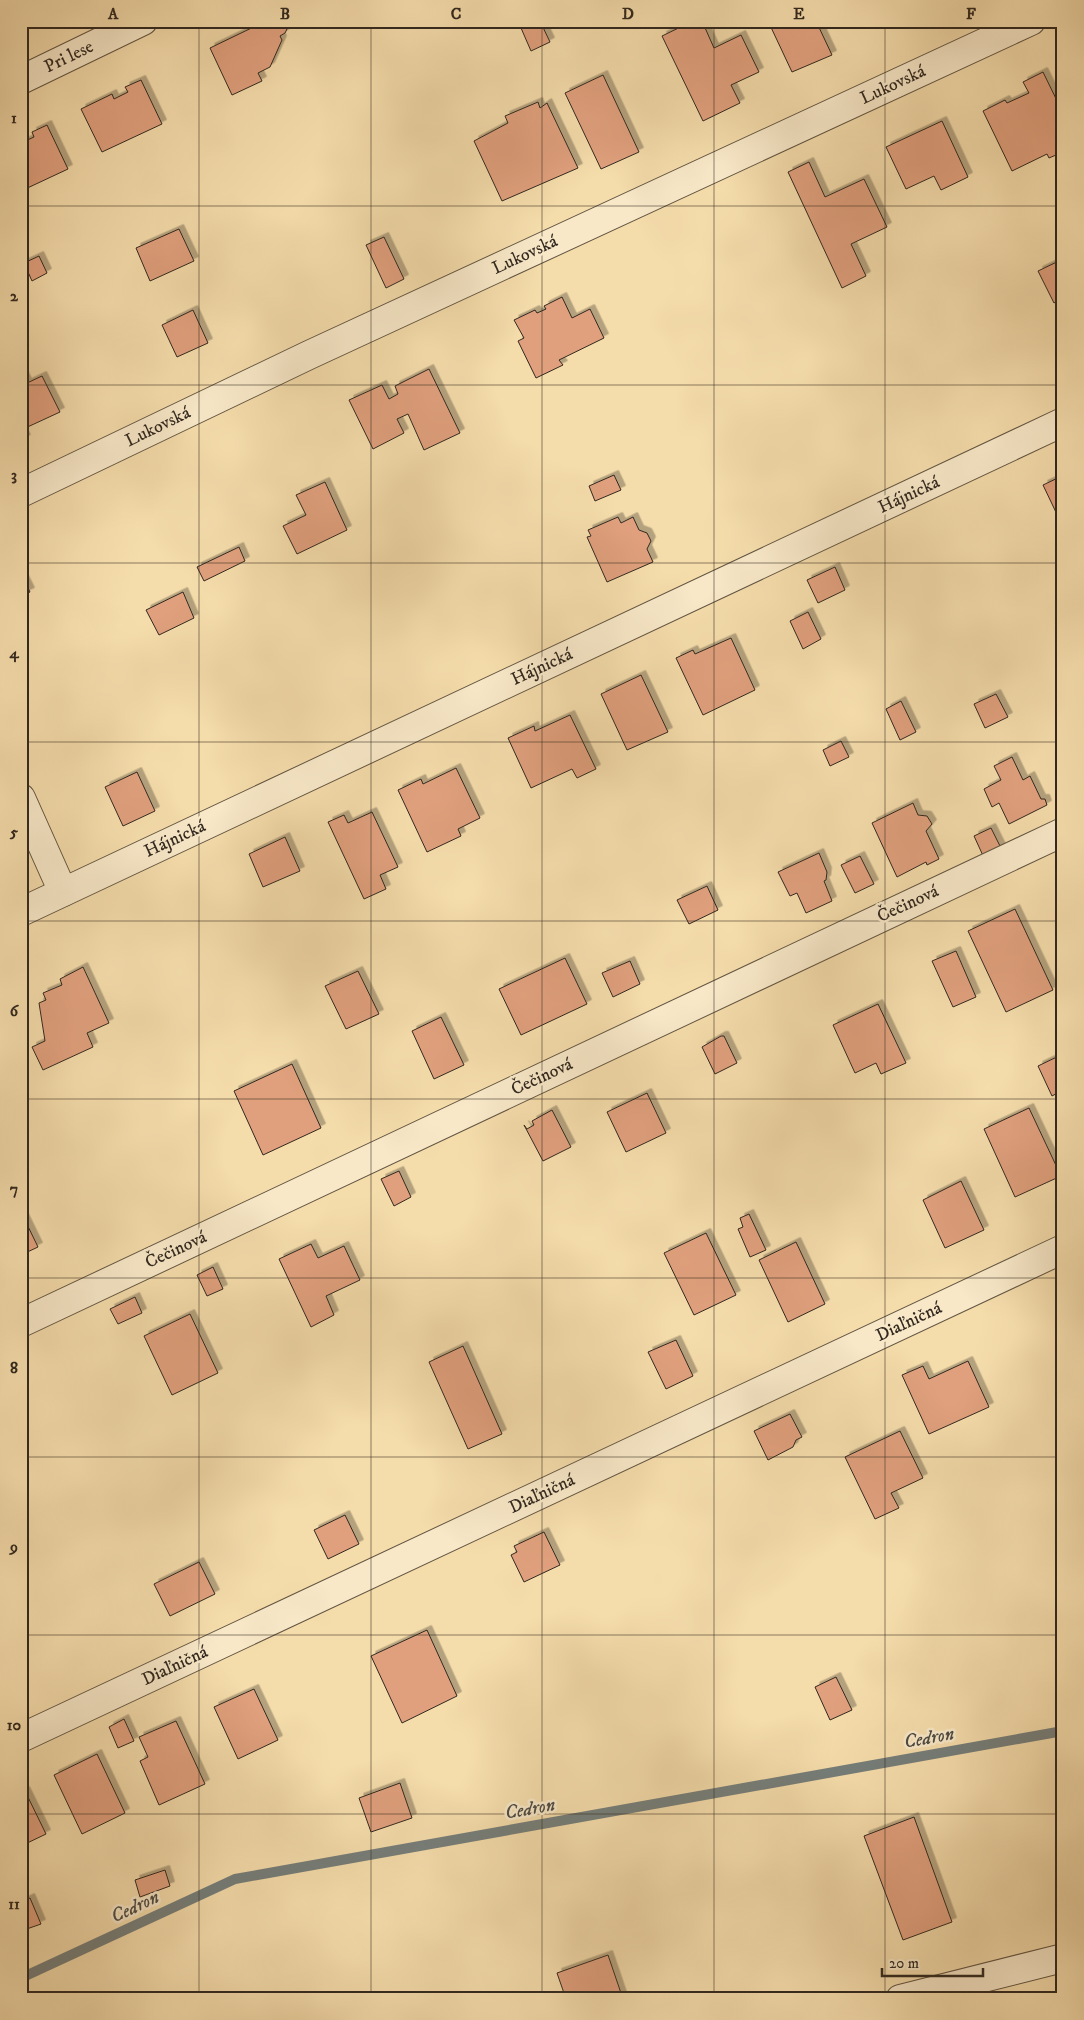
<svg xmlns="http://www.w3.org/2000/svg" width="1084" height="2020" font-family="'IM FELL DW Pica',serif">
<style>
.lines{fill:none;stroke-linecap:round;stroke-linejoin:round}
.stream{stroke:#757e7a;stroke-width:10}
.building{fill:#e0a07d;stroke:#31281f;filter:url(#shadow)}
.street-casing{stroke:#625542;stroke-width:30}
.street{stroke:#f8e8c8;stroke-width:28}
.grid{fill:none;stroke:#31281f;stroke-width:1;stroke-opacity:0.55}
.labels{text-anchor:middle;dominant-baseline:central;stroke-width:5;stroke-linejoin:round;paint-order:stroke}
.street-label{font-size:18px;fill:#31281f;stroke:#f8e8c8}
.water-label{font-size:19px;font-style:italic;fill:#4e4c45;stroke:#f8e8c8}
.neatline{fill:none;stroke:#31281f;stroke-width:2}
.grid-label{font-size:16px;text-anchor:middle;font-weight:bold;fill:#31281f}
</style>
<defs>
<filter id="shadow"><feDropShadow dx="4.5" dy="-4.5" stdDeviation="0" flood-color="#0004"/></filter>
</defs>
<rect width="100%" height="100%" fill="#f5dcab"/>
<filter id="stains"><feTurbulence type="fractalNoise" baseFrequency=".004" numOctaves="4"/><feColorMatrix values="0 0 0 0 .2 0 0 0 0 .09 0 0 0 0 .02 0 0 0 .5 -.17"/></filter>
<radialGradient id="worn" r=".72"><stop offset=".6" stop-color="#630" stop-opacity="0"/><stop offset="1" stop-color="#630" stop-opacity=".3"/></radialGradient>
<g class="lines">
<!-- stream -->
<polyline class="stream" points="21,1978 235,1879 1063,1731"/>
</g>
<!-- building -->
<g class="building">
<polygon points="266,21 287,21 289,25 285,33 280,36 282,40 270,67 258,73 262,81 232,95 210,48"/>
<polygon points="536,21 540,21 550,42 531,51 521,28"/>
<polygon points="693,21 702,21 714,48 741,35 759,72 731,85 740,103 703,121 662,36"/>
<polygon points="768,21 816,21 832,55 792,72"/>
<polygon points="1043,72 1063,113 1063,152 1049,158 1047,154 1012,171 983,111 1005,100 1007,103 1029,93 1023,82"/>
<polygon points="603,75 639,152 601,169 565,93"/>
<polygon points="141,80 162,124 102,152 81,109 112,94 114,99 128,92 125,87"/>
<polygon points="538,102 540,108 547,103 578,168 502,201 474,141 508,123 505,116"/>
<polygon points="942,121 968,177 941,190 934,176 906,189 886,147"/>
<polygon points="47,125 68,169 21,191 21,143 34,137 32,132"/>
<polygon points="809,162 825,197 864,179 887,227 851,244 866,276 842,288 788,172"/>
<polygon points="179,229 194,261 150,281 136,248"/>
<polygon points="384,237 404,279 386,288 366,245"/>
<polygon points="39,256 47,273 32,281 24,263"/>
<polygon points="1063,259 1063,312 1057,301 1054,303 1038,271"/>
<polygon points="562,297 572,318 590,309 604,338 559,360 563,365 536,378 518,341 524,338 514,320 535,310 537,313 546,309 544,306"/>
<polygon points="193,310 208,343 177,357 162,325"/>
<polygon points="429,369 460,433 424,450 408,414 397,419 404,433 373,449 349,400 382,385 389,399 398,394 395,386"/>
<polygon points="21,370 27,383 42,376 60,412 21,430 26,439 21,441"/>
<polygon points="614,475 621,490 595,501 589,486"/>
<polygon points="1062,476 1063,478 1063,527 1043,485"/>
<polygon points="325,482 347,530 297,554 283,526 306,515 296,495"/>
<polygon points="618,517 621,523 633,517 639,530 647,533 651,541 647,549 653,562 607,582 587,537 591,536 588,530"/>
<polygon points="239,547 245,561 204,581 197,567"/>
<polygon points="835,567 845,590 818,603 807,580"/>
<polygon points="21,574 30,592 21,596"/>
<polygon points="183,592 194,618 159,635 146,610"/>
<polygon points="808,612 821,639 803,649 790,621"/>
<polygon points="731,638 755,690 703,715 676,658 693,650 695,654"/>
<polygon points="641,675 668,732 627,750 601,694"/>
<polygon points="996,694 1008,717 985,728 974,704"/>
<polygon points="901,701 916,732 900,740 886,709"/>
<polygon points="570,715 596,769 577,778 572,769 531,788 508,738 534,726 535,731"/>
<polygon points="841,741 849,757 830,766 823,750"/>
<polygon points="1012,757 1023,780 1030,776 1041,799 1045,799 1047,805 1009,824 999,803 992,807 984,789 1001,780 994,766"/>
<polygon points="456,768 480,818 458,829 461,836 427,852 398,790 421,779 423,784"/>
<polygon points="137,772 155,811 123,826 105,787"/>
<polygon points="913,803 918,815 927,816 932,824 926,831 939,859 927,865 926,862 897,877 872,823"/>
<polygon points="372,812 398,867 380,875 386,889 364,899 328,822 344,815 348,823"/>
<polygon points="991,828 1003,852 985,860 974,836"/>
<polygon points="285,837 300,871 263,887 249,854"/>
<polygon points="819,853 827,872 826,880 824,881 832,901 806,913 797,893 790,896 778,872"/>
<polygon points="860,856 874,884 855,893 841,865"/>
<polygon points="707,886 718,910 689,924 677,900"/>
<polygon points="1015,909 1053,990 1006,1012 968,931"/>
<polygon points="956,951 976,997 953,1007 932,961"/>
<polygon points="565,958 587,1004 521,1035 499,989"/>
<polygon points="630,961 640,984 613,997 602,973"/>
<polygon points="83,967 109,1023 87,1033 93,1047 43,1070 32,1047 45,1041 39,1003 46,1000 43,993 62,985 60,979"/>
<polygon points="358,971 379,1014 346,1029 325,986"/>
<polygon points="878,1004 906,1063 881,1074 876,1063 855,1073 833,1025"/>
<polygon points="441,1017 464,1065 434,1079 412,1031"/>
<polygon points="721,1036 724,1036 737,1063 715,1074 702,1047"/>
<polygon points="1063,1054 1063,1090 1052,1096 1038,1066"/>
<polygon points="292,1064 321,1128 263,1155 234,1091"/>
<polygon points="647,1093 666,1133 626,1152 607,1112"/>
<polygon points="1029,1108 1061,1176 1015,1197 984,1129"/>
<polygon points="552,1110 571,1147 543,1161 524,1125 527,1129 534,1125 532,1121"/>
<polygon points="399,1171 411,1197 394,1206 381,1179"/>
<polygon points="961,1181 984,1230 945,1248 923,1200"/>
<polygon points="21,1212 38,1247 21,1255"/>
<polygon points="749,1214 766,1250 750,1257 738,1229 743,1227 740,1218"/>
<polygon points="706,1233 736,1295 694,1315 664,1253"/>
<polygon points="796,1242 825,1304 788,1322 759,1260"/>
<polygon points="311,1244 318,1258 344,1246 360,1280 326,1296 334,1315 311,1327 279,1259"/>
<polygon points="213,1267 223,1289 207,1296 197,1275"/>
<polygon points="135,1297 142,1313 118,1324 110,1309"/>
<polygon points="190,1314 218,1373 172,1395 144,1336"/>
<polygon points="676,1340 693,1376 666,1389 648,1352"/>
<polygon points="463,1346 502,1434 468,1449 429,1362"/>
<polygon points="968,1361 989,1407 929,1434 902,1375 923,1366 929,1379"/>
<polygon points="790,1414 802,1437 796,1440 793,1447 768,1460 754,1431"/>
<polygon points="900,1431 923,1478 891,1493 899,1508 875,1519 845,1457"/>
<polygon points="345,1515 359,1544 328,1559 314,1530"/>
<polygon points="544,1532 560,1565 524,1582 511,1555 517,1552 514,1546"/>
<polygon points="199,1562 215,1594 170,1616 154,1584"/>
<polygon points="427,1630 457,1696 402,1723 371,1656"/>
<polygon points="836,1677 852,1710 830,1720 815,1687"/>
<polygon points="254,1689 278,1740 238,1759 214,1707"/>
<polygon points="124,1719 134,1741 118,1748 109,1727"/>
<polygon points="176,1721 205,1784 159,1805 140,1761 148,1757 139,1737"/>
<polygon points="97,1754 125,1813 82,1834 54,1775"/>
<polygon points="400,1783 412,1818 371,1832 359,1798"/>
<polygon points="25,1791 46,1834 21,1846 21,1793"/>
<polygon points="914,1817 952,1922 903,1940 864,1836"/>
<polygon points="165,1870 170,1886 140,1897 135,1880"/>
<polygon points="30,1898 41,1924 21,1931 21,1902"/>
<polygon points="608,1955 623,1999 566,1999 557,1973"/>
</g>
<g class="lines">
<defs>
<g id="street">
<polyline points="21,80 143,21"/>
<polyline points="21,493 309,355 1031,21"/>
<polyline points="21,798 63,892"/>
<polyline points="21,912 1063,422"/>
<polyline points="21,1323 1063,832"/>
<polyline points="21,1738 1063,1249"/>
<polyline points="900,1999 1063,1958"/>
</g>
</defs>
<!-- street casing -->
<use href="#street" class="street-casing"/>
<!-- street -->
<use href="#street" class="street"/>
</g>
<!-- grid -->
<path class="grid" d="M199 21V1999M371 21V1999M542 21V1999M714 21V1999M885 21V1999M21 206H1063M21 385H1063M21 563H1063M21 742H1063M21 921H1063M21 1099H1063M21 1278H1063M21 1457H1063M21 1635H1063M21 1814H1063"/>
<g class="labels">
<!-- street labels -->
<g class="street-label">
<text transform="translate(69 57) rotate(-26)">Pri lese</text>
<text transform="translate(893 85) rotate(-25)">Lukovská</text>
<text transform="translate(525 255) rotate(-25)">Lukovská</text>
<text transform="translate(158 427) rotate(-26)">Lukovská</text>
<text transform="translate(909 495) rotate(-25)">Hájnická</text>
<text transform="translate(542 667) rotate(-25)">Hájnická</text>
<text transform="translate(175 839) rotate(-25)">Hájnická</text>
<text transform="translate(908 904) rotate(-25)">Čečinová</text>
<text transform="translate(542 1077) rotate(-25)">Čečinová</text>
<text transform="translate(176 1250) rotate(-25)">Čečinová</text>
<text transform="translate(909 1322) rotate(-25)">Diaľničná</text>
<text transform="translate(542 1494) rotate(-25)">Diaľničná</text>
<text transform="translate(175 1666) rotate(-25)">Diaľničná</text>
</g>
<!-- water labels -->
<g class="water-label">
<text transform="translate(929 1738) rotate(-10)">Cedron</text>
<text transform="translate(530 1809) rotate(-10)">Cedron</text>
<text transform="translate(135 1907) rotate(-25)">Cedron</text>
</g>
</g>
<!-- margin -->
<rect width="1084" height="2020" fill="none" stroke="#f5dcab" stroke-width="55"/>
<!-- scale -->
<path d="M882 1968v8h101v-8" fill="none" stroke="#31281f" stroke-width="2.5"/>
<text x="889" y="1968" font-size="15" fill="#31281f" stroke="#f8e8c8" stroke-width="4" paint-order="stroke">20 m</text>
<rect x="28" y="28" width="1028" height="1964" class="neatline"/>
<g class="grid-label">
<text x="113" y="19">A</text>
<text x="285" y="19">B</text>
<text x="456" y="19">C</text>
<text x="628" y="19">D</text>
<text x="799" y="19">E</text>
<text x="971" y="19">F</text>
<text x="14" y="123">1</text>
<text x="14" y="301">2</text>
<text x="14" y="480">3</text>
<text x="14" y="658">4</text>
<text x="14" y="837">5</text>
<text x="14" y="1016">6</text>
<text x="14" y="1194">7</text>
<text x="14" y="1373">8</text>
<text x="14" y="1552">9</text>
<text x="14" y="1730">10</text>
<text x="14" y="1909">11</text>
</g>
<rect width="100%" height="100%" filter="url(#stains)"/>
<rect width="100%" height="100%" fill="url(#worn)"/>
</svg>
